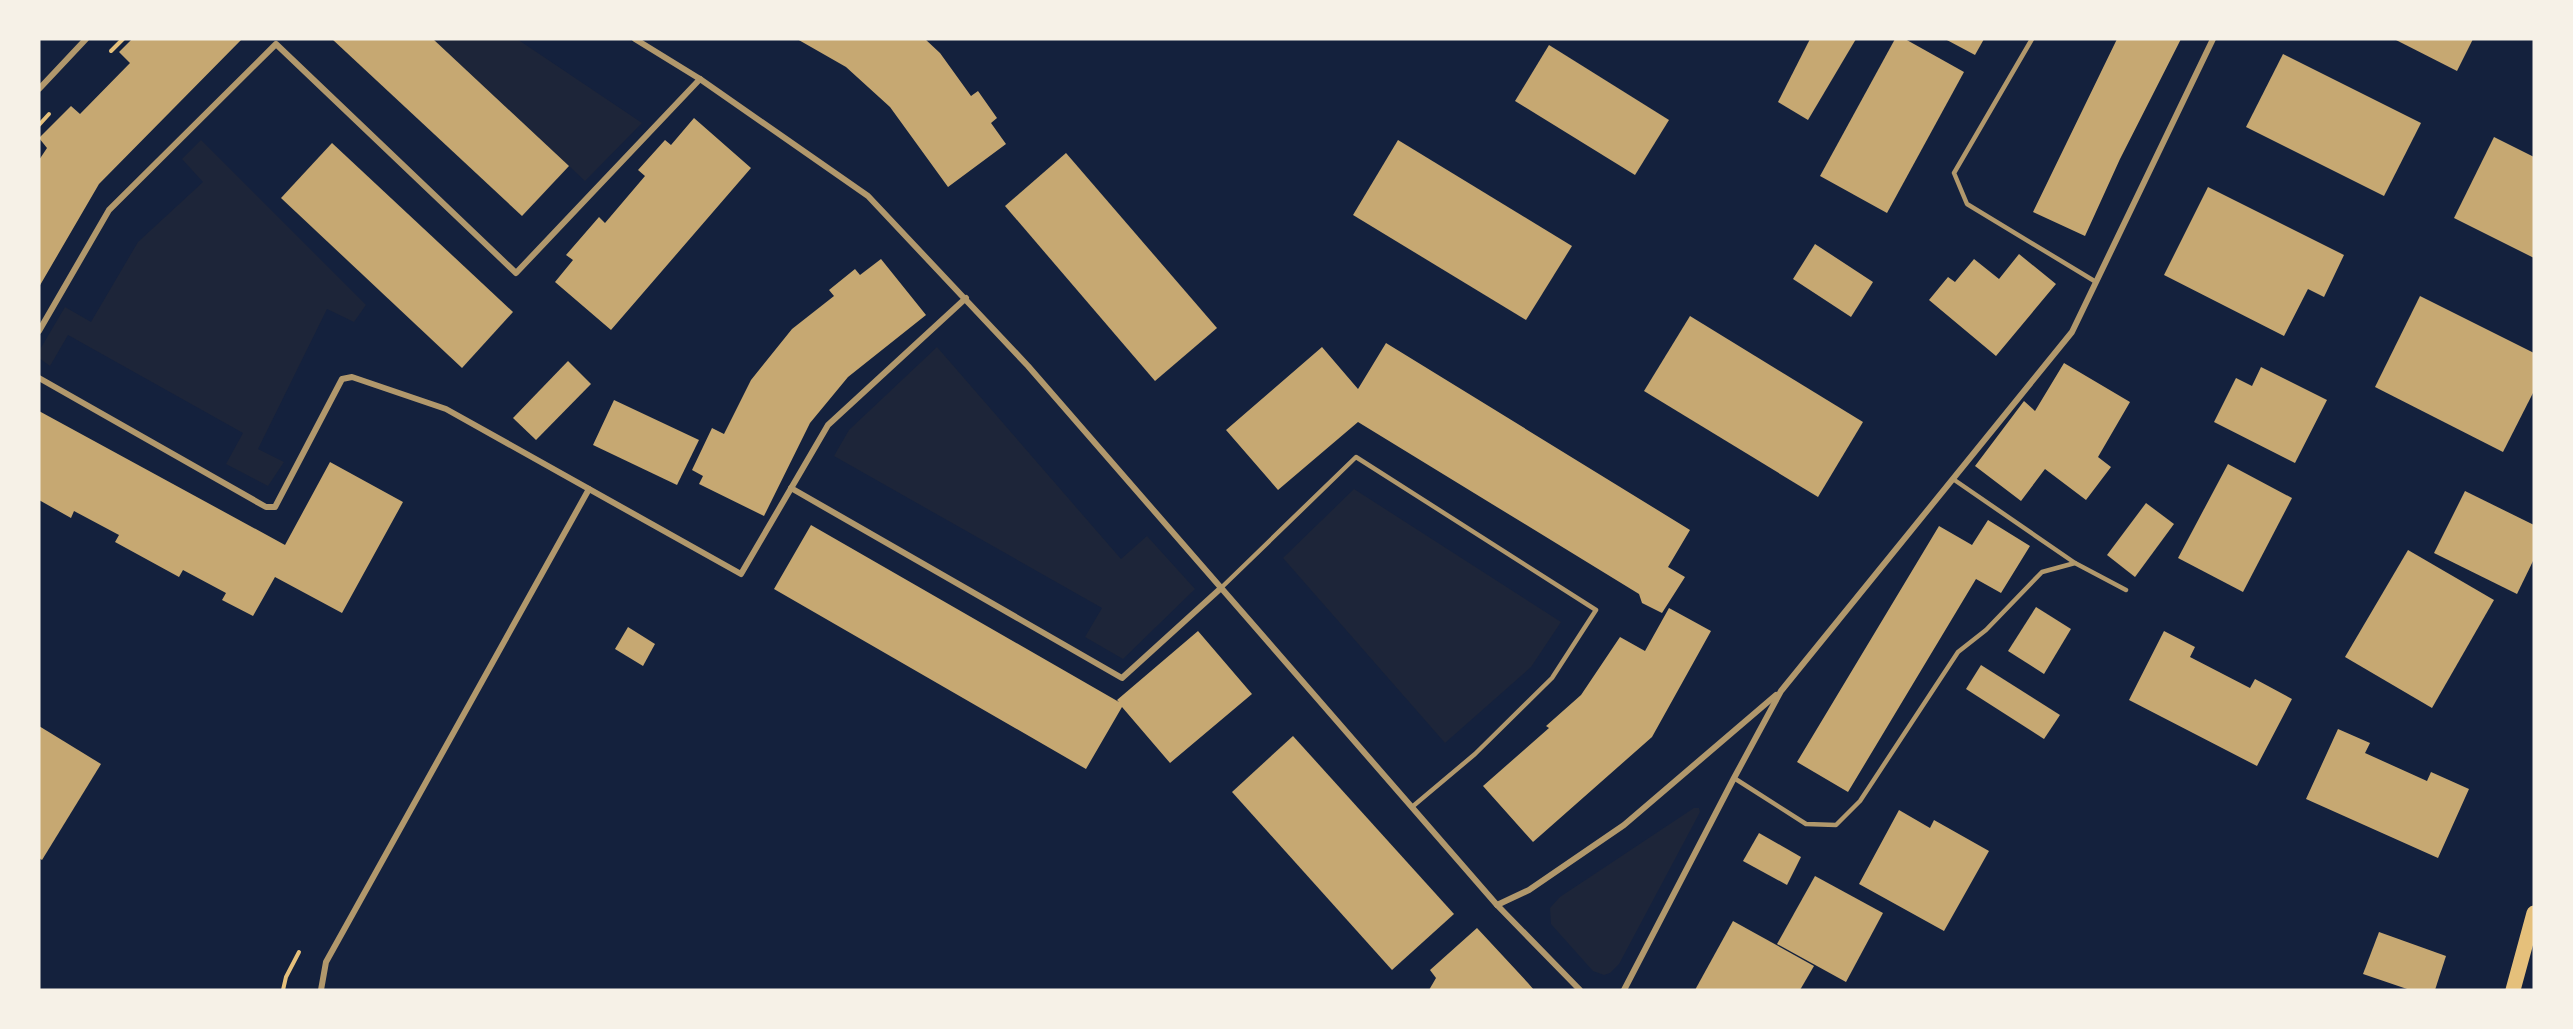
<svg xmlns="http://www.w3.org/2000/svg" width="2573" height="1029" font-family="Overpass,sans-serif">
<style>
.green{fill:#1d2539}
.building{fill:#c6a872}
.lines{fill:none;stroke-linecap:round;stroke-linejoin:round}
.path{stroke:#e5c07b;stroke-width:4}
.service{stroke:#b1986c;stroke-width:4.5}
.minor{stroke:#b1986c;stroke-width:6}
.primary{stroke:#e5c07b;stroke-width:15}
</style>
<rect width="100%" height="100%" fill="#14213d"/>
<!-- green -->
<g class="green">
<polygon points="433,39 517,39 642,123 585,181"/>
<polygon points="201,140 366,305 354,322 327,309 258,449 284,462 268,486 226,464 243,433 68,335 50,366 39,358 39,351 65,307 91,322 138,242 203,182 182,159"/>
<polygon points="937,347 1121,559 1147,536 1195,589 1123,659 1085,637 1102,608 834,456 849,430"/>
<polygon points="1354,489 1561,622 1531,667 1445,743 1283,558"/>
<polygon points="1694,808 1699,808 1700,812 1619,964 1610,973 1604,975 1593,971 1551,924 1550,908 1560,897"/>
</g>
<!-- building -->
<g class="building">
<polygon points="132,39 242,39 99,184 39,287 39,160 47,148 39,138 71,106 80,114 130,63 119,52"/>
<polygon points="332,39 433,39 569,166 522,216"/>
<polygon points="797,39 925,39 940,53 971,96 978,91 997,118 991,123 1006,144 948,187 890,107 846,67"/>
<polygon points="1810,39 1856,39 1808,120 1778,102"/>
<polygon points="1895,39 1905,39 1964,72 1887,213 1820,176"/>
<polygon points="1945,39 1984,39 1975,55"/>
<polygon points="2117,39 2181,39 2120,159 2085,236 2033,212"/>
<polygon points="2394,39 2473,39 2457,71"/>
<polygon points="1549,45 1669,120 1635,175 1515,101"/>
<polygon points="2283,54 2421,123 2384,196 2246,127"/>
<polygon points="694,118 751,168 611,330 555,282 573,260 566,255 599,217 605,223 645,176 638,170 665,140 671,145"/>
<polygon points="2494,137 2534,157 2534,258 2454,218"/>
<polygon points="1398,140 1572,246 1526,320 1353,215"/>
<polygon points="332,143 513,312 462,368 281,198"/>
<polygon points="1066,153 1217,328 1155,381 1005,206"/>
<polygon points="2208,187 2344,255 2324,297 2308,289 2284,336 2164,275"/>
<polygon points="1815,244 1873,282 1851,317 1793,279"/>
<polygon points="2019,254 2056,284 1996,356 1929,300 1948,277 1955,282 1974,259 1999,279"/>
<polygon points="881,259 926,315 848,377 810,423 764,516 699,484 703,476 692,470 712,428 724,434 751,380 792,329 834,296 829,290 855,269 860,275"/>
<polygon points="2420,296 2534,353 2534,391 2503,452 2375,387"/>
<polygon points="1690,316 1863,422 1818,497 1644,391"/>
<polygon points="1386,343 1690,530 1668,567 1685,577 1662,613 1642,603 1639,594 1358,422 1278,490 1226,430 1322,347 1358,389"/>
<polygon points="568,361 591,384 536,440 513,418"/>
<polygon points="2064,363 2130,402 2098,457 2111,467 2086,500 2045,469 2021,501 1975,466 2024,401 2035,411"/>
<polygon points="2261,367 2327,400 2295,463 2214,422 2236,378 2252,386"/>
<polygon points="614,400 699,440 677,485 593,445"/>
<polygon points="39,411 285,545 330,462 403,502 342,613 275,577 253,616 222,600 226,593 183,570 179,577 115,542 119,535 74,511 71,518 39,500"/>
<polygon points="2228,464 2292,498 2243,592 2178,558"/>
<polygon points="2465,491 2534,525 2534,559 2517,594 2434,553"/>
<polygon points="2146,503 2174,524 2135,577 2107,555"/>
<polygon points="1988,520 2030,546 2001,593 1976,579 1848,792 1797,762 1939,526 1972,545"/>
<polygon points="811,525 1119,702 1117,700 1198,631 1252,694 1170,763 1122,707 1086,769 774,589"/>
<polygon points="2408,550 2494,600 2432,708 2345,657"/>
<polygon points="2036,607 2071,629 2044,674 2008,651"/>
<polygon points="1669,608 1711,631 1652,737 1533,842 1483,786 1549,728 1546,726 1581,695 1620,637 1645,651"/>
<polygon points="628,627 655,644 643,666 615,649"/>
<polygon points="2164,631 2195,647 2190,657 2250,688 2255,679 2292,699 2257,766 2129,700"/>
<polygon points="1981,665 2060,715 2044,739 1966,689"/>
<polygon points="39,726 101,764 42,860 39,858"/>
<polygon points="2338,729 2370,743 2365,753 2427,781 2431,772 2469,789 2438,858 2306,799"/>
<polygon points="1293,736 1454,914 1392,970 1232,792"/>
<polygon points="1899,810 1930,828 1934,820 1989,851 1944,931 1859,884"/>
<polygon points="1759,833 1801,857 1787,885 1743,861"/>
<polygon points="1815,876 1883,913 1846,982 1777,944"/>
<polygon points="1733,921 1814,966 1800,990 1695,990"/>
<polygon points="1477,928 1528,983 1534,990 1429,990 1436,978 1430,970"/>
<polygon points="2379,932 2446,956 2435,990 2410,990 2363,974"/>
</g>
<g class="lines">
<!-- path -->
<g class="path">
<polyline points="111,51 123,39"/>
<polyline points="39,125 49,114"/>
<polyline points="283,990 286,977 299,952"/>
</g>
<!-- service -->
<g class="service">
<polyline points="2032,39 1954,173 1967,204 2096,282"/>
<polyline points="1953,479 2075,563"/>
<polyline points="1221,588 1356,457 1596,610 1552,678 1475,754 1412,807"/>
<polyline points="1734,778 1806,824 1836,825 1860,801 1958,652 1986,630 2042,572 2075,563 2126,590"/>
</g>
<!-- minor -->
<g class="minor">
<polyline points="635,39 700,79 868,196 1028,366 1497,905 1580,990"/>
<polyline points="39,89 86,39"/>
<polyline points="39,331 109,210 276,44 516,273 700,79"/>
<polyline points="39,378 266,507 275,507 342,379 352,377 446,409 741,574 828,425 966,298"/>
<polyline points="791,488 1122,678 1220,589"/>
<polyline points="1497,905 1529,890 1624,825 1776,695"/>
<polyline points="321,990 326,962 589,489"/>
<polyline points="1624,990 1734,778 1781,691 2072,332 2213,39"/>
</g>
<!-- primary -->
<polyline class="primary" points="2513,990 2534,913"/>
</g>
<!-- border -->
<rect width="2573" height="1029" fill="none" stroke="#f6f1e7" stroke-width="81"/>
</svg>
